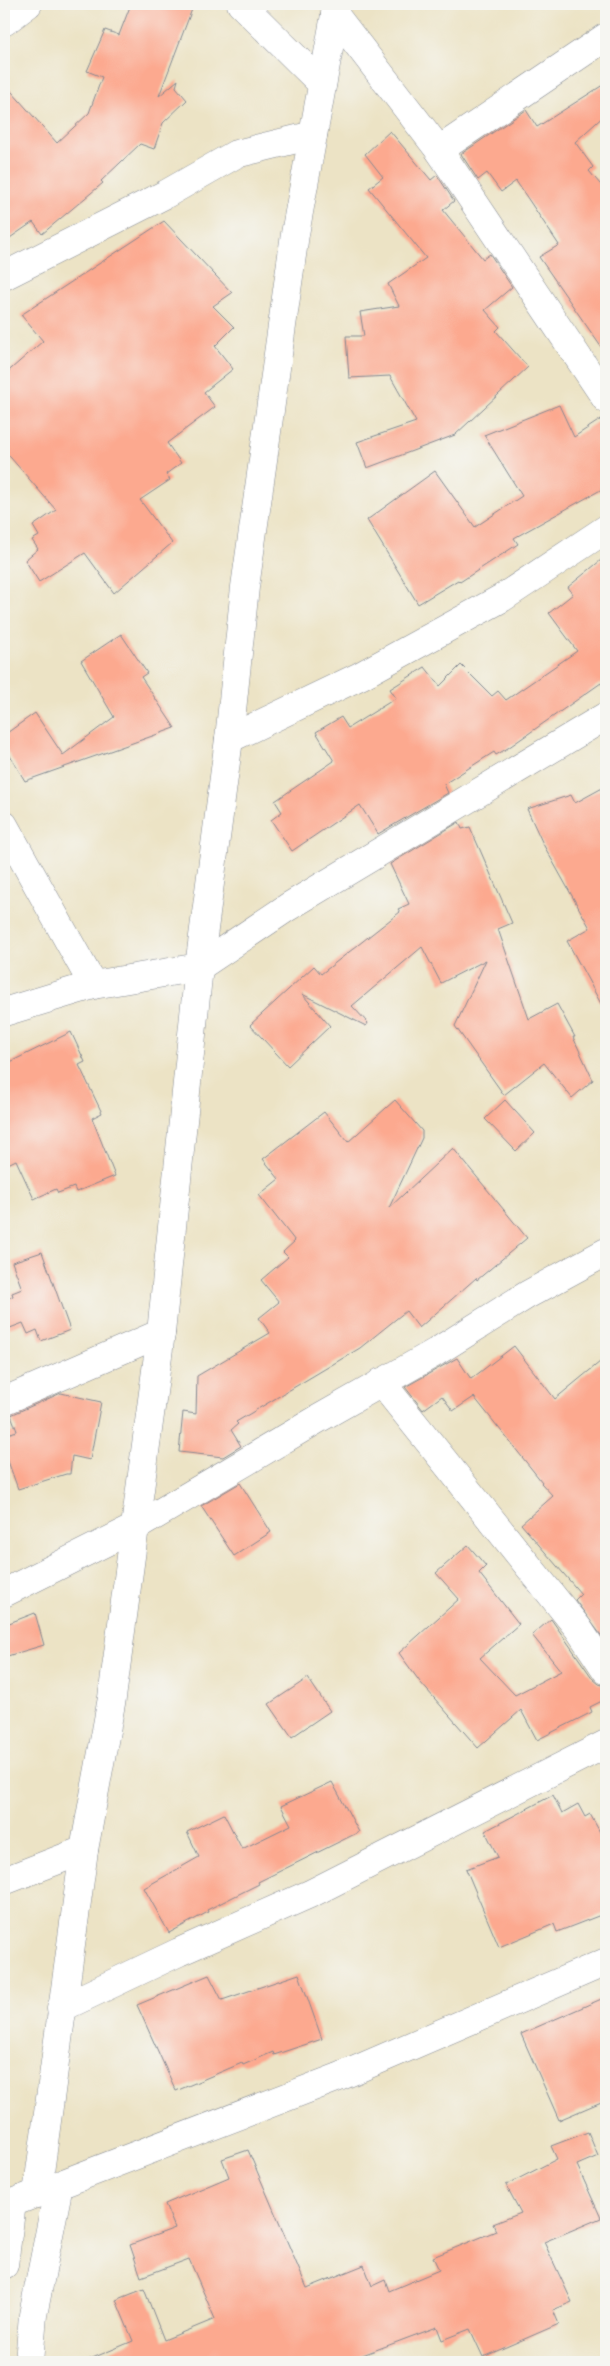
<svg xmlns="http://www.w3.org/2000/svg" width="610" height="2366" font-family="'IM FELL English',serif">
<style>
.building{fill:#fca98f}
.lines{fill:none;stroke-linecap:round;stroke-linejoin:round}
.minor-casing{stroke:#848992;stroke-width:29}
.minor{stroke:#fff;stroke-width:28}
</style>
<rect width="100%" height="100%" fill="#f6f6f2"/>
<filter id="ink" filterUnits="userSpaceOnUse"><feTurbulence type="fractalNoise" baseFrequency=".02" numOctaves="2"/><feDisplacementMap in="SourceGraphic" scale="10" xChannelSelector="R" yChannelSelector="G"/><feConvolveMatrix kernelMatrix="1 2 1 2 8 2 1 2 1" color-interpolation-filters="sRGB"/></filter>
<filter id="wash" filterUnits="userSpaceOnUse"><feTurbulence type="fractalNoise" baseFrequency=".0096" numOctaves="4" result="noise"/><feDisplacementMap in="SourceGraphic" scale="20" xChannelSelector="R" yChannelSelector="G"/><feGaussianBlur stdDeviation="1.12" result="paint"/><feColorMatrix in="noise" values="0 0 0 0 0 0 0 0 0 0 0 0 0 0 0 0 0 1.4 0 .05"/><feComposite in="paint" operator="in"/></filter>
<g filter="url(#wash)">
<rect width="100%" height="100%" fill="#ece3c5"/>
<g id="blocks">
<!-- building -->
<g class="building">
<polygon points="131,4 194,4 159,96 178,80 176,87 187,100 163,123 154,149 140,144 101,181 103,183 42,234 33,222 4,242 4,83 57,143 89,113 102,77 87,71 105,30 119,35"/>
<polygon points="606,83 606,114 575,142 593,167 589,171 606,191 606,354 539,257 559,245 516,181 501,192 487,173 478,180 461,154 526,110 537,127"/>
<polygon points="390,131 431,180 437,175 454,201 443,210 483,259 490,254 512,287 485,310 500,327 496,331 528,367 455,435 367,468 357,442 416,422 390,376 349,378 346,336 364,336 360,312 399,306 388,284 426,258 369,188 383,177 365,154"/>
<polygon points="164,221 232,293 213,306 234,327 215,346 233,369 204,392 215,407 167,443 181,463 166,474 170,480 140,500 172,543 114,593 85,553 39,582 25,560 38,549 32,540 39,536 33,526 56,510 4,450 4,375 43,341 21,315"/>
<polygon points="559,405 574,437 606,416 606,487 514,538 518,544 460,582 458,580 418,604 367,520 435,471 475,527 522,496 484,435"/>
<polygon points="606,556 606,691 601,683 508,748 496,755 494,752 444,784 448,793 378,834 360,805 292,851 271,820 282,812 275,801 334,761 316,732 341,717 348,728 396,698 390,689 425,667 440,686 461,665 492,696 498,691 506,700 577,651 549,613 573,594 568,587"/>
<polygon points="121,634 147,673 141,677 175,728 25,781 4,746 4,735 35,713 63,755 114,717 81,661"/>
<polygon points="606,786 606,1013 567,941 590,928 543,844 527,809 571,795 575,803"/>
<polygon points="459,822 462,829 470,827 512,923 498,929 529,1019 557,1004 575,1037 573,1037 593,1080 572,1098 544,1063 504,1095 455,1026 486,960 441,983 422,947 352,1006 368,1023 366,1026 302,994 330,1026 288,1066 250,1025 314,966 321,974 400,912 398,909 409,904 390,864"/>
<polygon points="71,1032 85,1062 79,1065 102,1113 92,1118 115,1176 76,1192 74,1187 58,1193 56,1189 34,1199 16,1160 4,1166 4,1065"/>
<polygon points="395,1100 422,1131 422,1138 389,1208 453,1148 527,1238 477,1280 476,1278 419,1328 406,1311 360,1348 236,1422 238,1424 231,1430 241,1446 223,1457 179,1452 183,1412 196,1414 197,1376 270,1333 259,1318 279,1302 261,1280 288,1257 283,1252 295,1241 259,1195 279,1179 263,1159 324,1112 348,1142"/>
<polygon points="505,1100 535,1133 516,1151 485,1119"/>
<polygon points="42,1252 70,1330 41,1341 37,1330 28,1334 23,1323 10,1328 4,1312 4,1300 13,1296 12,1293 22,1289 12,1262"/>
<polygon points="514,1346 555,1399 606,1357 606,1642 575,1600 581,1594 521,1524 553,1496 541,1483 542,1482 474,1397 453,1411 442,1396 423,1410 405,1387 457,1358 471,1379"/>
<polygon points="61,1393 101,1402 90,1460 72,1456 70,1474 66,1474 18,1489 4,1450 4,1435 17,1431 11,1415"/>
<polygon points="240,1483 271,1532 234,1556 201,1506"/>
<polygon points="468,1545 486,1566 479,1573 519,1624 480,1658 515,1695 561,1671 532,1635 551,1619 593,1679 599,1684 606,1686 606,1699 590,1707 592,1712 537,1740 521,1710 478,1748 420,1682 399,1653 459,1599 436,1573"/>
<polygon points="35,1613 44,1645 4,1657 4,1625"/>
<polygon points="308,1678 330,1711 292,1737 269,1704"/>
<polygon points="332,1782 359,1832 258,1882 259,1884 207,1910 208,1912 169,1933 144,1888 199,1857 187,1832 224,1814 242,1849 291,1825 281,1806"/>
<polygon points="553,1795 562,1813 578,1804 585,1817 590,1814 606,1843 606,1913 557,1932 554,1924 499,1947 466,1869 498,1857 485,1831"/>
<polygon points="299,1974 322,2039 274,2055 273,2052 243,2065 242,2063 176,2091 137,2005 209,1975 222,2000"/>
<polygon points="606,1997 606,2100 559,2120 521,2034"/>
<polygon points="588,2132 598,2156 577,2165 601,2218 544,2242 572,2302 553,2310 559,2324 483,2357 470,2329 442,2340 437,2327 344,2362 83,2362 133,2341 116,2300 144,2289 164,2340 215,2319 189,2259 141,2277 130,2245 175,2228 165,2204 229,2177 222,2159 248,2150 307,2288 364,2265 372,2286 385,2280 389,2291 439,2270 433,2257 496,2231 493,2224 521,2213 506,2185 557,2159 551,2146"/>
</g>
</g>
</g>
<g filter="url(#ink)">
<use href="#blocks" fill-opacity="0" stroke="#848992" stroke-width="1"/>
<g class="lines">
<defs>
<g id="minor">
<polyline points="241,4 322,84"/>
<polyline points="336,4 335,15 439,150 606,399"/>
<polyline points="4,22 28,4"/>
<polyline points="439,150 606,37"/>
<polyline points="4,276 166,194 236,154 313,135"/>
<polyline points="229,739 360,676 502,598 606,529"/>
<polyline points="4,825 93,985"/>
<polyline points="4,1012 93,985 199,967 288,907 606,716"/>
<polyline points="381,1382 578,1628 606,1670"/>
<polyline points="4,1401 161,1333"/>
<polyline points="4,1593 134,1528 318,1419 436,1352 527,1295 606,1252"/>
<polyline points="4,1881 84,1850"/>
<polyline points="61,2008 179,1952 312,1893 606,1744"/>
<polyline points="37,2194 84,1850 112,1698 161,1333 199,967 229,739 245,587 295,234 335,15"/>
<polyline points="4,2206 339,2077 606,1962"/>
<polyline points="4,2265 12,2203"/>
<polyline points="29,2362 33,2315 59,2185"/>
</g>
</defs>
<!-- minor casing -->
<use href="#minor" class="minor-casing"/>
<!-- minor -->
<use href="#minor" class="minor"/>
</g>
</g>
<!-- margin -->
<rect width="610" height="2366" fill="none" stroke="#f6f6f2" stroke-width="20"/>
</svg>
